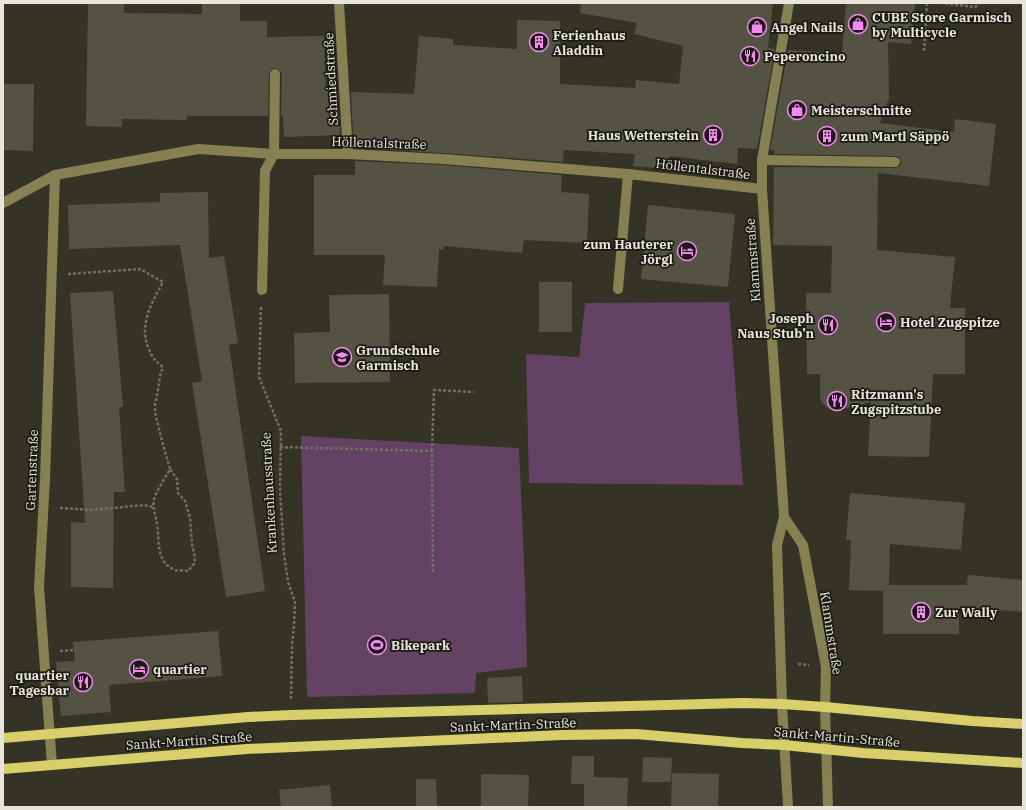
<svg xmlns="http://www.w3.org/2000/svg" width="1026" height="810" font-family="'IBM Plex Serif',serif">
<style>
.green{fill:#644263}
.building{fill:#545243}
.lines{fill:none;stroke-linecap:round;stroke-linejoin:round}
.path{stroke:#707063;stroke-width:2.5;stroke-dasharray:3 2;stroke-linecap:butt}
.minor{stroke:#858152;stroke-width:10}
.major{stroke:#d8cf6a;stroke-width:10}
.labels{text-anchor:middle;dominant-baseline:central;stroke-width:3.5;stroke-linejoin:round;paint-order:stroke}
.poi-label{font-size:13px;font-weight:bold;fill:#e5e5dc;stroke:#1b1b14;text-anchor:start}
.street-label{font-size:13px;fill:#e5e5dc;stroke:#1b1b14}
</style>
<rect width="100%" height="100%" fill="#343325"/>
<!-- green -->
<g class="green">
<polygon points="729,302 743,485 529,483 526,354 579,357 585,303"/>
<polygon points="301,436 519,448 525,584 527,667 476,673 475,693 307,697"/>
</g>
<!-- building -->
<g class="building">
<polygon points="88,3 124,3 124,13 202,14 202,3 240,3 240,21 267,21 267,37 324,36 326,91 338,91 340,135 284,137 283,116 281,116 282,74 280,71 275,68 272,69 269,74 268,116 187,116 187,120 122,119 122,127 86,126"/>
<polygon points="581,3 773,3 768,48 775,49 757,149 738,148 737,164 669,156 668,169 633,166 635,154 564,150 563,162 444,153 356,148 356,134 353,135 351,92 414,94 419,36 453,39 453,45 517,49 517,20 560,21 560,84 635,88 636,80 679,84 683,46 634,34 637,23 580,13"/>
<polygon points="846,3 915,3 911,44 888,42 889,98 880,123 954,132 955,119 996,124 989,186 878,173 877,250 955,257 950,308 965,308 965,374 933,374 929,457 868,456 871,402 839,410 834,410 829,409 824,405 821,401 820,396 820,374 807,374 806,293 831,293 832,246 773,245 774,167 895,168 898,167 901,165 901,162 900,159 898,156 895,156 774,154 774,150 770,150 788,50 842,53"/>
<polygon points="3,84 34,84 33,151 3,150"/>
<polygon points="355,161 443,165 562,175 561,192 589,194 587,243 524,240 522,253 444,246 443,250 439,249 437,287 383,285 385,255 314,255 314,175 355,175"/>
<polygon points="208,192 209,258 224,256 238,343 229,345 265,591 226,597 192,383 202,381 180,245 69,249 68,205 160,202 160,193"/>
<polygon points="648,205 735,214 728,287 641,279"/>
<rect x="539" y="282" width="33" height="50"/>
<polygon points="113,291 123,407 119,407 125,492 114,492 113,588 71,587 71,522 85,523 70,293"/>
<polygon points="389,294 390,382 295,383 294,333 330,332 329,295"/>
<polygon points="850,493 965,503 961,550 890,544 889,585 967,585 968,575 1023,580 1023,612 959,607 959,634 883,634 883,591 849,590 851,540 846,540"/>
<polygon points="218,631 222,676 109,685 111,712 61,716 56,662 75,661 73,642"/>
<polygon points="522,676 523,702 488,703 487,678"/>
<polygon points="572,756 594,756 594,777 628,778 627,807 584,807 584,784 571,784"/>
<polygon points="643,757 672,758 671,782 642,782"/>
<polygon points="672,773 719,774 718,807 671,807"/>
<polygon points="481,774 529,775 528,807 481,807"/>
<polygon points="416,779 436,779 437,807 416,807"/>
<polygon points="330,785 332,807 281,807 279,790"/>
</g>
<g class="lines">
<!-- path -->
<g class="path">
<polyline points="940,3 975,7 980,3"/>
<polyline points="924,51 927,3"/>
<path d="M68 274 140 269 163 282C152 302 139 324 148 347 152 357 154 360 163 367L160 376 158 390 155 404V412L162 441 170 469C165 478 157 490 154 499 152 508 156 515 157 524 160 541 155 562 175 570 179 571 184 570 188 571L194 564 195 558 192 544 190 518 185 501 178 493 177 479 170 469"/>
<polyline points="261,307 259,377 281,431 280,490 284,554 288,582 295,602 294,626 292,645 291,699"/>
<polyline points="280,447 432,451 433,574"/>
<polyline points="432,451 434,390 474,392"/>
<polyline points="60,508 92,510 144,505 153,507"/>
<polyline points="60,651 74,650"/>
<polyline points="798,664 809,665"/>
</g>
<!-- minor -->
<g class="minor">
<polyline points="339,3 348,154"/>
<polyline points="762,160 895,162"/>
<polyline points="3,203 55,175 198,149 274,154 348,154 443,159 556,168 628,174 762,189"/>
<polyline points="618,289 628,174"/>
<polyline points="262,290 265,171 274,154 275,74"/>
<polyline points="784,517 803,545 826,667 825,707 828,807"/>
<polyline points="52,765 39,587 45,480 55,175"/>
<polyline points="788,807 782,704 777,545 784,517 762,189 762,160 789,3"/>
</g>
<!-- major -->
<g class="major">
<polyline points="3,738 248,717 291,715 742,703 782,704 825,707 972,721 1023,724"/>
<polyline points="3,769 247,749 562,735 636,734 742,743 784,745 863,753 1023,763"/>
</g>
</g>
<!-- icons -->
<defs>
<symbol id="shop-ring" viewBox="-11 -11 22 22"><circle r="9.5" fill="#1b1b14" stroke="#f489f1" stroke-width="1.5"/><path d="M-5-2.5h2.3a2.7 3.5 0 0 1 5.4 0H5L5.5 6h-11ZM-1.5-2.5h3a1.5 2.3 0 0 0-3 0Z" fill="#f489f1"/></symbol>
<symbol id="building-ring" viewBox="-11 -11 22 22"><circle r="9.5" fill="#1b1b14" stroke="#f489f1" stroke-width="1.5"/><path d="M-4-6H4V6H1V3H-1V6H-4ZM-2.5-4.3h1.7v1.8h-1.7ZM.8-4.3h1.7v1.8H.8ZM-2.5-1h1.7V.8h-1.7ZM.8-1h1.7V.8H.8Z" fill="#f489f1"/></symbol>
<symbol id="restaurant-ring" viewBox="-11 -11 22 22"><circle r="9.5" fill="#1b1b14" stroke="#f489f1" stroke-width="1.5"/><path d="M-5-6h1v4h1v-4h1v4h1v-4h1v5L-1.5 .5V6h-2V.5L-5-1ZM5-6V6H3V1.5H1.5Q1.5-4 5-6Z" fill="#f489f1"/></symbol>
<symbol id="hotel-ring" viewBox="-11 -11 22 22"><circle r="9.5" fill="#1b1b14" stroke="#f489f1" stroke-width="1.5"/><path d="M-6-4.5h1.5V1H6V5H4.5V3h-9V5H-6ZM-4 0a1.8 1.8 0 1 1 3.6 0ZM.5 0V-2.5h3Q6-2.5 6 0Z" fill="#f489f1"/></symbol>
<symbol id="school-ring" viewBox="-11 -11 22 22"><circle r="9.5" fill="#1b1b14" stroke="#f489f1" stroke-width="1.5"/><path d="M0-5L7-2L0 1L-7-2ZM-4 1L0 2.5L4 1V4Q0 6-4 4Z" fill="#f489f1"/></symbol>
<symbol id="stadium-ring" viewBox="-11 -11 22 22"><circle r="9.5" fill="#1b1b14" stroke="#f489f1" stroke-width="1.5"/><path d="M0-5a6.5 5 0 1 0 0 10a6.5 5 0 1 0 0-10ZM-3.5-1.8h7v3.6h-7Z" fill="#f489f1"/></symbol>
</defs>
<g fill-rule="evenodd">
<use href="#shop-ring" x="847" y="13" width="22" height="22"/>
<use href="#shop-ring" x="746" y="16" width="22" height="22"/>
<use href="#building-ring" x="528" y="31" width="22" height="22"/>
<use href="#restaurant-ring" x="739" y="45" width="22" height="22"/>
<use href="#shop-ring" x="786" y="99" width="22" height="22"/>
<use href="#building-ring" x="702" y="124" width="22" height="22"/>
<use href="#building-ring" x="816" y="125" width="22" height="22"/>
<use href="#hotel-ring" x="676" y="240" width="22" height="22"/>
<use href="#hotel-ring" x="875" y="311" width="22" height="22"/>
<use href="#restaurant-ring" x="817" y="314" width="22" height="22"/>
<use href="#school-ring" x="331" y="346" width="22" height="22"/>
<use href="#restaurant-ring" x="826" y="390" width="22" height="22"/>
<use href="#building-ring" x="910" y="601" width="22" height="22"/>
<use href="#stadium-ring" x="366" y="634" width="22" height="22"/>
<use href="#hotel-ring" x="128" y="658" width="22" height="22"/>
<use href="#restaurant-ring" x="72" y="671" width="22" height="22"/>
</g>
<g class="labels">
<!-- poi labels -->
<g class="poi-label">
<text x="872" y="17">CUBE Store Garmisch<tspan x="872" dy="15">by Multicycle</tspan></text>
<text x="771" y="27">Angel Nails</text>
<text x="553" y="35">Ferienhaus<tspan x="553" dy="15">Aladdin</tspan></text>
<text x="764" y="56">Peperoncino</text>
<text x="811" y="110">Meisterschnitte</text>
<text x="699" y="135" text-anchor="end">Haus Wetterstein</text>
<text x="841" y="136">zum Martl Säppö</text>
<text x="673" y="244" text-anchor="end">zum Hauterer<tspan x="673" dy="15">Jörgl</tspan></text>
<text x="814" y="318" text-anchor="end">Joseph<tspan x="814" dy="15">Naus Stub’n</tspan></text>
<text x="900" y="322">Hotel Zugspitze</text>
<text x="356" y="350">Grundschule<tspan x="356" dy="15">Garmisch</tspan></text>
<text x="851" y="394">Ritzmann's<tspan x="851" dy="15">Zugspitzstube</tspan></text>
<text x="935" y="612">Zur Wally</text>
<text x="391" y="645">Bikepark</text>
<text x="153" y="669">quartier</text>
<text x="69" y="675" text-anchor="end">quartier<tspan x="69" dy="15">Tagesbar</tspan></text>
</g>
<!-- street labels -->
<g class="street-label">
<text transform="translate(331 79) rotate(-93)">Schmiedstraße</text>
<text transform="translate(379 143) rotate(2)">Höllentalstraße</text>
<text transform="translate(703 169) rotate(7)">Höllentalstraße</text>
<text transform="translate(753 260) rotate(-94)">Klammstraße</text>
<text transform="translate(32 470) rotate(-88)">Gartenstraße</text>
<text transform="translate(269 493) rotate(-93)">Krankenhausstraße</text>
<text transform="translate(831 633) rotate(81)">Klammstraße</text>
<text transform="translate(513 725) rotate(-2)">Sankt-Martin-Straße</text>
<text transform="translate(837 737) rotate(5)">Sankt-Martin-Straße</text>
<text transform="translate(189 741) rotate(-4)">Sankt-Martin-Straße</text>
</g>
</g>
<!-- border -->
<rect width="1026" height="810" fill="none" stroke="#e5e5dc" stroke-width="8"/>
</svg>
